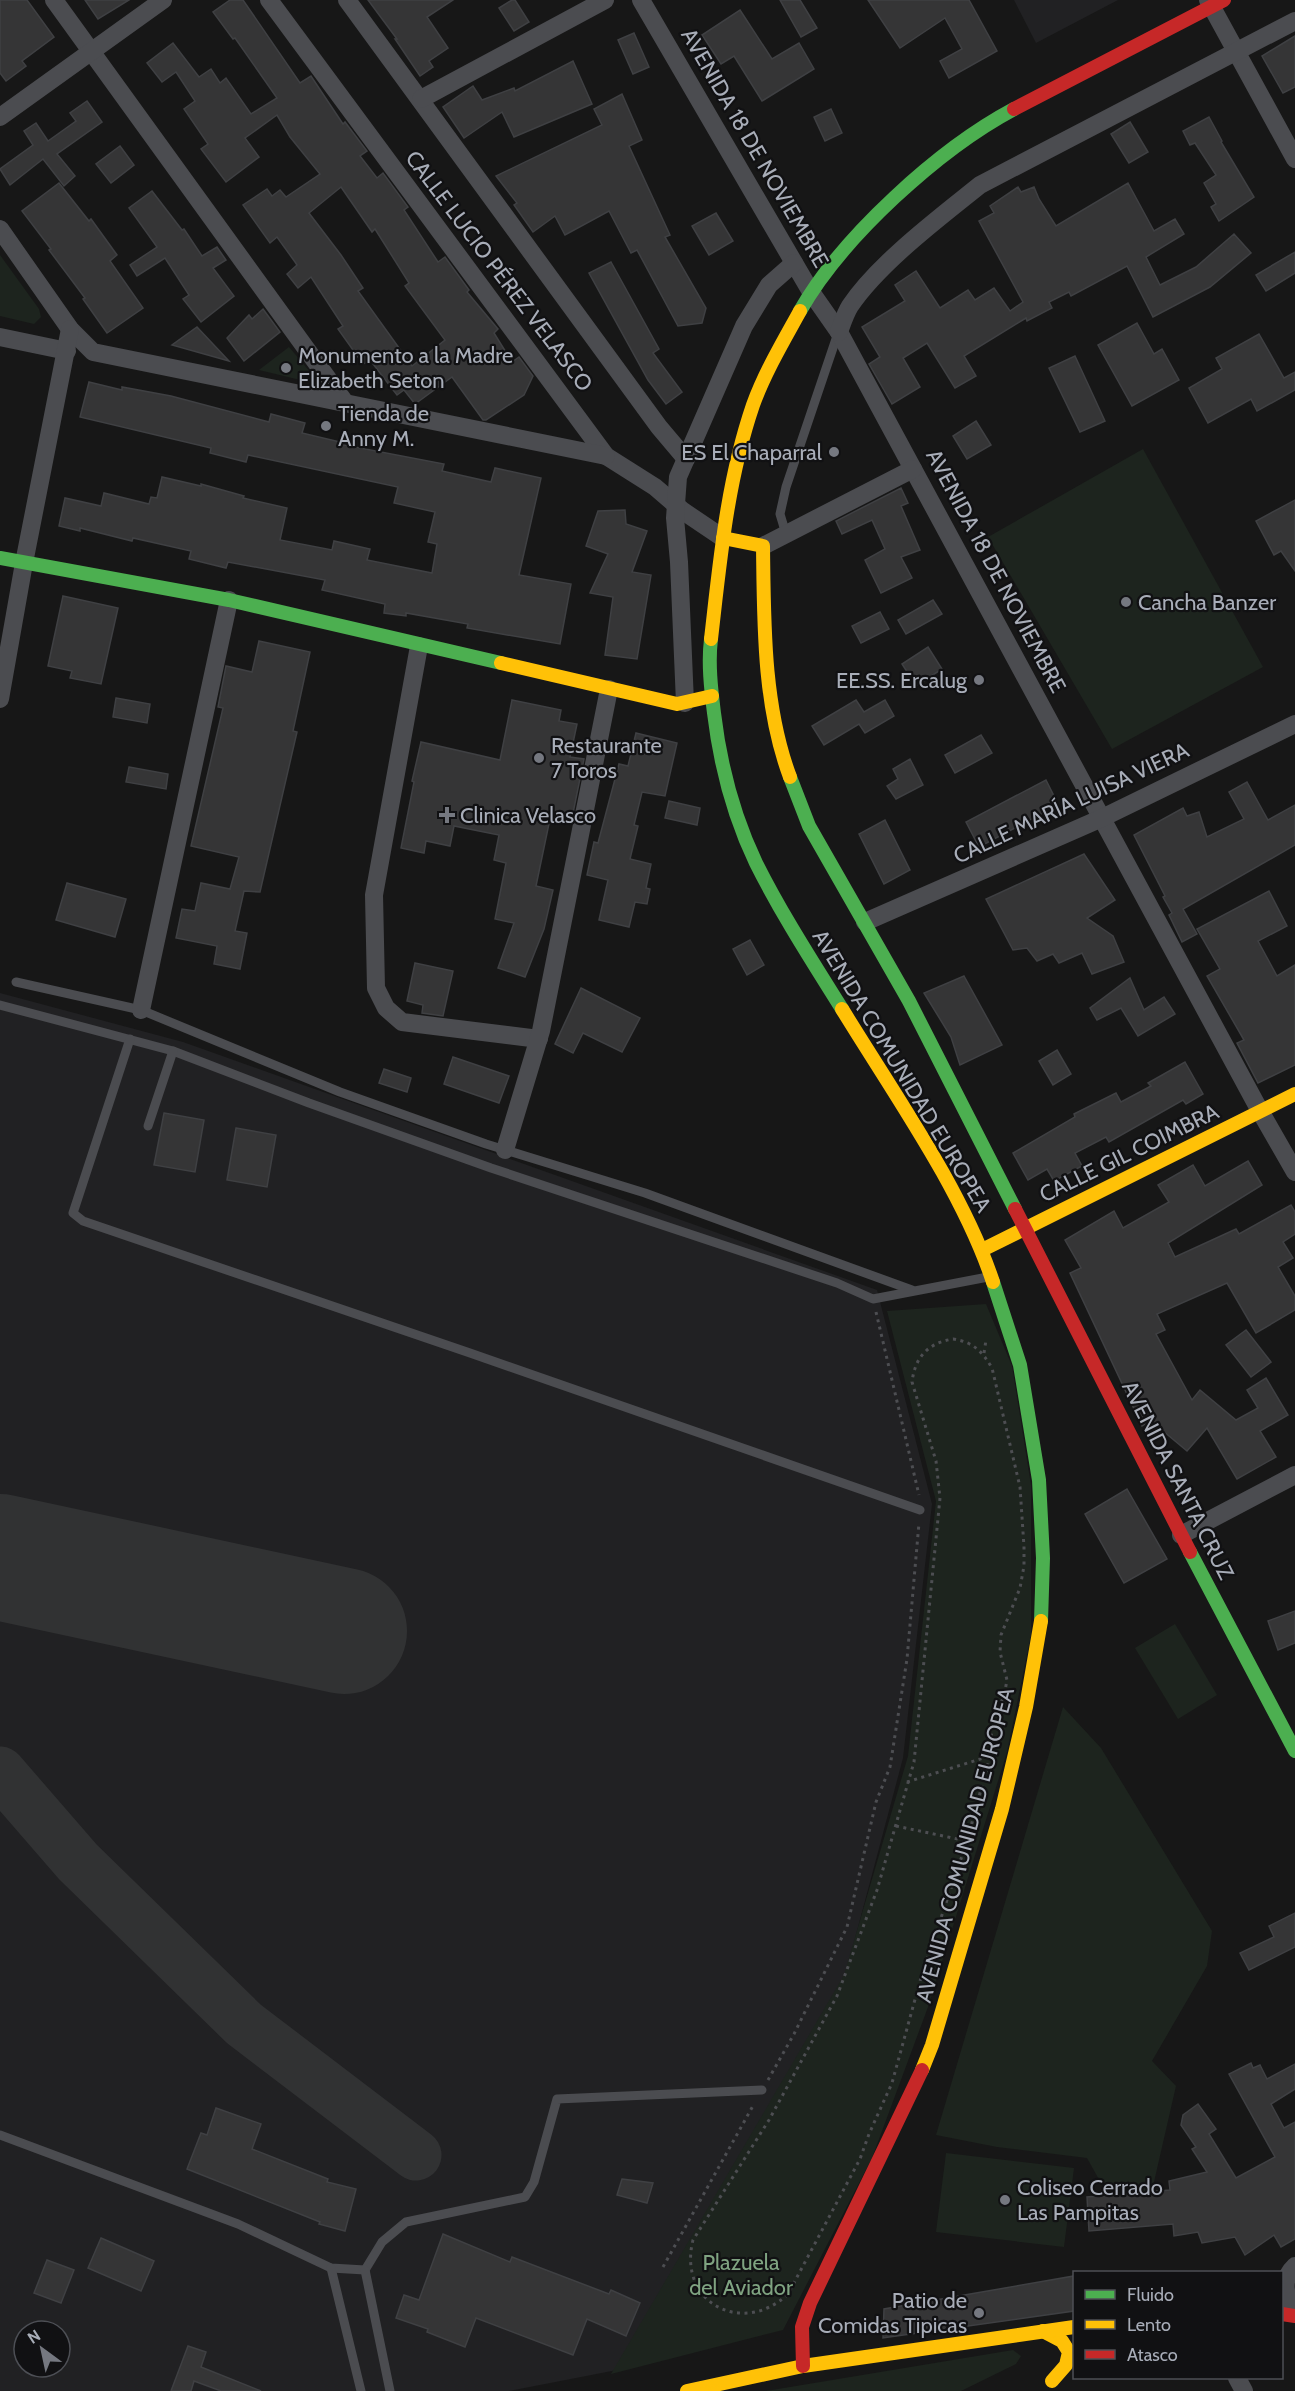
<svg xmlns="http://www.w3.org/2000/svg" width="1295" height="2391" font-family="Cabin,sans-serif">
<style>
.built{fill:#212123;fill-rule:evenodd}
.green{fill:#1d241e}
.lines{fill:none;stroke-linecap:round;stroke-linejoin:round}
.taxiway{stroke:#313233;stroke-width:51}
.runway{stroke:#313233;stroke-width:126}
.building{fill:#353536;stroke:#3f4043;stroke-width:1.5;fill-rule:evenodd}
.path{stroke:#4d4e52;stroke-width:3;stroke-dasharray:3 4.5;stroke-linecap:butt}
.lane{stroke:#4b4c50;stroke-width:9}
.street{stroke:#4b4c50;stroke-width:18}
.fast{stroke:#4caf50;stroke-width:14}
.slow{stroke:#ffc107;stroke-width:14}
.jam{stroke:#c62828;stroke-width:14}
.poi-dot{fill:#757880;stroke:#111113;stroke-width:2}
.labels{text-anchor:middle;dominant-baseline:central;stroke-width:4.5;stroke-linejoin:round;paint-order:stroke}
.street-label{font-size:22px;fill:#a8adb8;stroke:#111113}
.poi-label{font-size:22px;fill:#a8adb8;stroke:#111113;text-anchor:start}
.park-label{font-size:22px;fill:#7fa381;stroke:#111113}
</style>
<rect width="100%" height="100%" fill="#171717"/>
<!-- built -->
<g class="built">
<polygon points="1014,0 1118,0 1036,43"/>
<path d="M0 993 183 1042 877 1290 932 1504 903 1758 845 1976 617 2370 509 2391H0ZM24 2331H60V2367H24Z"/>
</g>
<!-- green -->
<g class="green">
<polygon points="0,255 39,309 41,317 34,324 0,316"/>
<polygon points="289,347 321,385 259,370"/>
<polygon points="1143,449 1263,667 1112,749 988,537"/>
<polygon points="986,1304 1012,1366 1031,1485 1031,1635 1007,1752 928,2007 872,2158 783,2330 611,2374 844,1975 908,1756 936,1501 887,1311"/>
<polygon points="1175,1624 1217,1695 1178,1719 1135,1648"/>
<polygon points="1063,1707 1101,1748 1212,1931 1207,1966 1152,2061 1176,2086 1151,2195 1111,2201 1087,2158 997,2147 936,2135"/>
<polygon points="946,2153 1074,2168 1064,2247 936,2232"/>
<polygon points="1013,2350 1021,2356 1016,2364 961,2391 766,2391"/>
</g>
<g class="lines">
<!-- taxiway -->
<polyline class="taxiway" points="0,1772 78,1862 244,2024 416,2155"/>
<!-- runway -->
<polyline class="runway" points="0,1557 344,1631"/>
</g>
<!-- building -->
<g class="building">
<polygon points="0,0 27,0 54,37 22,61 26,66 6,81 0,73"/>
<polygon points="85,0 129,0 98,19"/>
<path d="M230 0H243L300 83 311 76 343 124 345 122 367 151 360 156 377 178 383 173 408 207 404 210 438 262 445 257 469 290 467 292 498 329 494 333 512 362 519 357 533 376 524 395 486 420H483L452 377 415 404 404 390 397 395 370 360 363 364 338 329 343 326 311 277 298 288 287 274 297 265 295 262 277 237 270 243 243 205 267 189 272 196 280 190 286 197 320 174 290 137 277 115 245 138 259 157 226 182 201 149 208 144 184 109 195 101 176 72 162 82 147 63 173 43 199 77 211 69 220 83 226 78 251 114 277 98 235 38 233 39 213 12ZM341 187 372 232 375 229 409 283 405 286 445 340 412 366 358 291 363 288 341 255 309 213Z"/>
<polygon points="368,0 453,0 427,17 448,48 429,61 433,67 420,76 395,39 397,39"/>
<polygon points="512,0 515,0 529,22 514,31 499,8"/>
<polygon points="780,0 800,0 817,28 801,37"/>
<polygon points="868,0 969,0 997,51 949,78 940,61 962,49 945,18 900,48"/>
<polygon points="740,10 772,59 799,43 814,69 762,101 734,56 721,64 702,35"/>
<polygon points="634,33 649,67 633,74 618,40"/>
<polygon points="1295,36 1295,87 1283,93 1262,56"/>
<polygon points="573,61 592,104 514,137 502,112 464,138 443,107 473,86 482,100 514,88 515,91"/>
<polygon points="622,94 642,140 629,146 670,235 665,237 706,308 702,323 678,326 637,250 631,253 609,211 565,235 555,216 533,232 514,205 517,203 496,176 602,125 594,109"/>
<polygon points="87,101 102,122 57,154 75,176 64,186 43,159 10,185 0,169 33,145 24,131 36,123 48,141 76,121 70,113"/>
<polygon points="831,109 842,133 825,141 814,117"/>
<polygon points="1209,117 1222,141 1221,142 1254,197 1219,221 1211,207 1216,204 1204,183 1216,175 1195,143 1190,145 1183,131"/>
<polygon points="1130,122 1148,152 1129,163 1111,134"/>
<polygon points="120,146 134,165 111,183 96,164"/>
<polygon points="59,183 89,221 91,219 117,255 110,261 143,308 107,333 83,299 85,298 49,250 51,249 22,211"/>
<polygon points="1128,183 1154,231 1175,219 1184,234 1146,257 1160,285 1196,267 1234,234 1251,253 1210,287 1153,317 1127,266 1071,296 1069,292 1049,302 1052,308 1027,321 1026,318 964,356 976,376 955,388 927,343 903,358 920,387 892,404 869,364 880,357 862,327 905,301 895,285 916,271 940,308 968,290 975,300 994,288 1010,311 1023,302 979,221 994,213 990,206 1018,187 1021,192 1034,187 1039,199 1056,226"/>
<polygon points="152,191 182,230 184,229 202,256 217,247 226,260 213,268 234,296 201,322 183,299 189,295 165,258 137,276 130,265 157,247 129,208"/>
<polygon points="716,213 733,241 709,255 692,226"/>
<polygon points="1295,252 1295,273 1266,291 1256,275"/>
<polygon points="611,262 659,349 653,353 682,392 666,404 648,380 589,273"/>
<polygon points="263,309 280,332 244,361 227,338 249,315 252,319"/>
<polygon points="1137,323 1154,354 1162,349 1179,380 1132,406 1098,345"/>
<polygon points="197,327 229,361 172,345"/>
<polygon points="1259,334 1284,378 1295,372 1295,390 1257,411 1251,399 1208,423 1189,388 1222,369 1216,358"/>
<polygon points="1075,356 1105,421 1080,432 1049,368"/>
<polygon points="89,382 122,390 122,387 171,396 269,422 271,414 305,423 302,433 340,442 339,444 444,464 442,471 491,482 495,468 541,478 519,575 571,584 560,644 467,628 468,624 406,613 406,616 384,613 385,604 322,590 325,580 228,562 226,568 189,559 191,551 133,538 132,541 80,528 80,531 59,526 65,498 101,506 104,493 149,504 151,497 157,498 162,477 201,486 201,484 244,496 243,498 287,508 280,540 332,550 334,541 370,549 367,560 432,573 437,544 428,542 435,512 394,503 398,487 248,455 246,462 210,453 211,448 80,417"/>
<polygon points="976,421 991,445 967,459 953,436"/>
<polygon points="901,488 908,503 901,506 920,550 901,557 912,578 881,593 865,560 885,549 872,520 842,534 836,521"/>
<polygon points="1295,500 1295,571 1281,551 1274,555 1256,521"/>
<polygon points="625,510 626,524 647,531 632,572 651,575 637,659 605,655 613,597 590,593 608,554 586,546 598,511"/>
<polygon points="63,596 118,608 101,684 70,678 72,671 48,666"/>
<polygon points="933,600 942,614 906,634 898,620"/>
<polygon points="880,612 889,629 861,643 852,626"/>
<polygon points="259,641 310,652 293,731 297,732 260,892 244,891 235,931 247,933 240,969 214,964 217,946 176,938 182,909 195,911 201,883 230,889 239,857 191,846 223,708 218,707 226,666 252,672"/>
<polygon points="928,647 942,669 916,686 902,664"/>
<polygon points="116,698 150,704 147,723 113,717"/>
<polygon points="512,700 561,710 559,721 577,724 570,757 584,759 572,818 551,814 536,886 553,890 544,929 525,977 498,968 514,923 495,919 506,863 494,860 499,835 454,826 450,846 426,841 424,853 401,848 414,782 412,781 421,742 500,760"/>
<polygon points="856,700 864,712 885,700 894,716 865,733 859,724 824,745 812,726"/>
<polygon points="636,733 677,743 665,796 642,792 634,825 638,826 630,859 651,864 646,888 650,889 647,904 635,902 629,927 599,920 608,880 587,875 594,842 598,843 619,764 628,766"/>
<polygon points="981,735 992,753 955,773 945,755"/>
<polygon points="910,759 923,785 896,799 887,786 898,779 893,769"/>
<polygon points="129,767 168,774 166,789 126,782"/>
<polygon points="1046,780 1056,800 1041,808 1043,813 979,847 966,822"/>
<polygon points="1247,782 1268,820 1295,805 1295,845 1183,909 1197,934 1182,942 1169,915 1172,913 1163,897 1165,896 1134,835 1183,808 1187,816 1199,812 1207,837 1244,819 1229,792"/>
<polygon points="669,801 700,808 697,825 665,818"/>
<polygon points="885,820 910,870 884,884 859,834"/>
<polygon points="1084,854 1115,900 1087,918 1113,936 1124,962 1092,974 1082,953 1059,963 1053,954 1037,961 1027,948 1013,950 986,899"/>
<polygon points="67,883 126,899 115,937 56,920"/>
<polygon points="1269,891 1287,926 1258,941 1277,976 1295,965 1295,1065 1258,1083 1237,1043 1244,1040 1207,976 1220,969 1197,929"/>
<polygon points="750,940 764,965 747,975 733,949"/>
<polygon points="415,963 453,971 443,1016 422,1013 423,1005 407,1001"/>
<polygon points="964,976 1002,1045 960,1065 951,1037 924,993"/>
<polygon points="1130,978 1144,1010 1164,997 1175,1014 1138,1036 1121,1008 1097,1020 1090,1008"/>
<polygon points="581,988 640,1018 622,1052 583,1033 573,1053 555,1044"/>
<polygon points="1057,1050 1071,1074 1053,1085 1039,1061"/>
<polygon points="453,1057 509,1076 499,1103 444,1084"/>
<polygon points="1185,1062 1203,1094 1186,1104 1183,1100 1109,1142 1106,1137 1075,1153 1082,1166 1054,1181 1047,1169 1028,1180 1013,1153 1075,1117 1074,1114 1116,1093 1121,1102 1151,1086 1148,1083"/>
<polygon points="384,1069 411,1078 407,1092 379,1083"/>
<polygon points="164,1113 204,1120 195,1172 154,1165"/>
<polygon points="236,1128 276,1135 267,1187 227,1180"/>
<polygon points="1248,1161 1262,1185 1168,1243 1175,1257 1236,1229 1239,1234 1291,1205 1295,1212 1295,1234 1283,1242 1293,1258 1278,1267 1295,1296 1295,1310 1256,1333 1227,1283 1157,1314 1165,1330 1156,1334 1192,1400 1200,1390 1236,1420 1258,1408 1247,1390 1266,1378 1288,1415 1260,1431 1276,1457 1237,1479 1207,1428 1187,1451 1151,1421 1142,1426 1070,1273 1081,1268 1065,1240 1114,1211 1123,1228 1169,1202 1158,1185 1193,1165 1205,1186"/>
<polygon points="1246,1330 1271,1362 1251,1377 1226,1345"/>
<polygon points="1127,1489 1167,1559 1124,1583 1085,1514"/>
<polygon points="1295,1611 1295,1643 1278,1650 1268,1621"/>
<polygon points="1295,1913 1295,1947 1249,1970 1240,1953 1274,1937 1269,1926"/>
<polygon points="1251,2063 1253,2068 1260,2065 1267,2079 1295,2064 1295,2089 1271,2104 1284,2128 1295,2122 1295,2239 1281,2247 1274,2235 1245,2255 1235,2237 1202,2243 1198,2232 1174,2236 1173,2224 1089,2231 1087,2197 1170,2190 1169,2181 1207,2172 1192,2149 1196,2147 1181,2125 1183,2115 1198,2104 1216,2129 1209,2134 1236,2178 1275,2157 1229,2074"/>
<polygon points="216,2108 261,2124 252,2149 328,2179 327,2182 356,2189 345,2231 319,2224 320,2222 187,2169 201,2133 207,2135"/>
<polygon points="622,2179 653,2183 647,2203 617,2195"/>
<polygon points="443,2234 510,2262 512,2257 609,2294 611,2290 640,2303 626,2336 587,2319 573,2355 476,2318 465,2347 427,2332 428,2329 396,2318 404,2295 419,2300"/>
<polygon points="101,2238 154,2261 141,2291 88,2268"/>
<polygon points="47,2260 74,2270 61,2303 34,2293"/>
<polygon points="1074,2276 1074,2311 883,2338 884,2309"/>
<polygon points="188,2346 206,2352 201,2367 261,2391 221,2391 194,2381 191,2391 171,2391"/>
</g>
<g class="lines">
<!-- path -->
<g class="path">
<polyline points="876,1312 919,1495"/>
<path d="M953 1339C973 1342 982 1351 992 1368L1020 1487 1024 1547V1566L1020 1588 1001 1635 1000 1652 1007 1680 1004 1696 992 1723 990 1756 967 1841 922 1974 892 2083 869 2134 860 2159 788 2294C743 2337 677 2303 693 2240L769 2120 837 1996 877 1890 914 1762 940 1498 936 1461 912 1382C915 1357 928 1343 953 1339Z"/>
<polyline points="984,1353 986,1340"/>
<polyline points="907,1782 990,1756"/>
<polyline points="896,1826 967,1841"/>
<polyline points="768,2080 794,2034 847,1927 876,1802 890,1767 907,1659 919,1523"/>
<polyline points="663,2267 754,2104"/>
</g>
<!-- lane -->
<g class="lane">
<polyline points="786,534 780,514 786,487 838,333"/>
<polyline points="16,982 141,1010 340,1092 486,1144 645,1193 912,1290"/>
<polyline points="0,1005 173,1051 309,1103 491,1168 837,1283 873,1299 988,1277"/>
<polyline points="130,1039 73,1213 83,1221 470,1353 920,1510"/>
<polyline points="148,1126 173,1051"/>
<polyline points="0,2135 238,2224 331,2268 365,2270 382,2242 406,2222 525,2197 534,2182 557,2099 762,2090"/>
<polyline points="331,2268 361,2391"/>
<polyline points="365,2270 390,2391"/>
</g>
<!-- street -->
<g class="street">
<polyline points="54,0 344,401"/>
<polyline points="269,0 606,456 655,487 683,511 723,538"/>
<polyline points="347,0 659,427 686,459"/>
<polyline points="641,0 811,292 839,332 1260,1111 1295,1172"/>
<polyline points="1208,0 1295,159"/>
<polyline points="421,99 605,0"/>
<polyline points="0,117 163,0"/>
<polyline points="0,229 70,329 93,352 606,456"/>
<path d="M839 332C842 324 845 314 850 306 879 263 939 218 980 185L1295 21"/>
<polyline points="0,337 67,351"/>
<polyline points="763,546 913,469"/>
<polyline points="419,646 374,895 376,988 386,1008 402,1022 539,1039"/>
<polyline points="0,699 24,563 70,329"/>
<polyline points="685,703 679,562 675,518 678,477 744,326 769,285 794,263"/>
<polyline points="865,922 1102,818 1295,724"/>
<polyline points="141,1010 229,600"/>
<polyline points="505,1150 541,1031 609,689"/>
<polyline points="1181,1535 1295,1475"/>
<path d="M1295 2266C1281 2279 1284 2295 1295 2309"/>
<polyline points="1237,2378 1244,2391"/>
</g>
<!-- fast -->
<g class="fast">
<path d="M800 311C842 237 939 149 1014 109"/>
<polyline points="0,558 229,600 501,663"/>
<path d="M711 639C708 663 711 689 714 713 720 763 734 817 756 863 781 913 812 961 842 1009"/>
<polyline points="790,777 809,826 909,1001 1015,1209"/>
<polyline points="993,1282 1020,1365 1039,1480 1043,1558 1041,1621"/>
<polyline points="1190,1552 1295,1751"/>
</g>
<!-- slow -->
<g class="slow">
<path d="M723 538 763 546C764 622 763 705 790 777"/>
<path d="M711 639C720 561 727 481 753 405 765 372 783 342 800 311"/>
<polyline points="501,663 677,704 712,696"/>
<path d="M842 1009C894 1094 962 1189 993 1282"/>
<polyline points="982,1250 1295,1094"/>
<polyline points="922,2070 932,2045 1002,1809 1026,1707 1041,1621"/>
<polyline points="1043,2331 1062,2341 1069,2352 1066,2365 1052,2381"/>
<polyline points="687,2391 803,2366 1074,2327"/>
</g>
<!-- jam -->
<g class="jam">
<polyline points="1014,109 1224,0"/>
<polyline points="1015,1209 1190,1552"/>
<polyline points="1282,2314 1295,2316"/>
<polyline points="803,2366 802,2327 810,2303 922,2070"/>
</g>
</g>
<!-- markers -->
<g class="poi-dot">
<circle cx="286" cy="368" r="6"/>
<circle cx="326" cy="426" r="6"/>
<circle cx="834" cy="452" r="6"/>
<circle cx="1126" cy="602" r="6"/>
<circle cx="979" cy="680" r="6"/>
<circle cx="539" cy="758" r="6"/>
<path d="M444 806h6v6h6v6h-6v6h-6v-6h-6v-6h6z"/>
<circle cx="1005" cy="2200" r="6"/>
<circle cx="979" cy="2313" r="6"/>
</g>
<g class="labels">
<!-- street labels -->
<g class="street-label">
<text transform="translate(755 148) rotate(60)">AVENIDA 18 DE NOVIEMBRE</text>
<text transform="translate(499 271) rotate(53)">CALLE LUCIO PÉREZ VELASCO</text>
<text transform="translate(996 571) rotate(62)">AVENIDA 18 DE NOVIEMBRE</text>
<text transform="translate(1071 803) rotate(-25)">CALLE MARÍA LUISA VIERA</text>
<text transform="translate(902 1071) rotate(59)">AVENIDA COMUNIDAD EUROPEA</text>
<text transform="translate(1129 1153) rotate(-26)">CALLE GIL COIMBRA</text>
<text transform="translate(1178 1480) rotate(63)">AVENIDA SANTA CRUZ</text>
<text transform="translate(965 1845) rotate(-75)">AVENIDA COMUNIDAD EUROPEA</text>
</g>
<!-- poi labels -->
<g class="poi-label">
<text x="298" y="355">Monumento a la Madre<tspan x="298" dy="25">Elizabeth Seton</tspan></text>
<text x="338" y="413">Tienda de<tspan x="338" dy="25">Anny M.</tspan></text>
<text x="822" y="452" text-anchor="end">ES El Chaparral</text>
<text x="1138" y="602">Cancha Banzer</text>
<text x="967" y="680" text-anchor="end">EE.SS. Ercalug</text>
<text x="551" y="745">Restaurante<tspan x="551" dy="25">7 Toros</tspan></text>
<text x="460" y="815">Clinica Velasco</text>
<text x="1017" y="2187">Coliseo Cerrado<tspan x="1017" dy="25">Las Pampitas</tspan></text>
<text x="967" y="2300" text-anchor="end">Patio de<tspan x="967" dy="25">Comidas Tipicas</tspan></text>
</g>
<!-- park labels -->
<g class="park-label">
<text x="741" y="2262">Plazuela<tspan x="741" dy="25">del Aviador</tspan></text>
</g>
</g>
<!-- legend -->
<rect x="1073" y="2271" width="210" height="108" fill="#111113" stroke="#4d4f55" stroke-width="1.5"/>
<rect x="1085" y="2290" width="30" height="9" fill="#4caf50" stroke="#4d4f55" stroke-width="1.5"/>
<text x="1127" y="2301" font-size="18" fill="#a8adb8">Fluido</text>
<rect x="1085" y="2320" width="30" height="9" fill="#ffc107" stroke="#4d4f55" stroke-width="1.5"/>
<text x="1127" y="2331" font-size="18" fill="#a8adb8">Lento</text>
<rect x="1085" y="2350" width="30" height="9" fill="#c62828" stroke="#4d4f55" stroke-width="1.5"/>
<text x="1127" y="2361" font-size="18" fill="#a8adb8">Atasco</text>
<!-- north arrow -->
<g transform="translate(42 2349) rotate(327)"><circle r="28" fill="#111113" stroke="#4d4f55" stroke-width="1.5"/>
<path d="M0-4.5L10 22L0 15L-10 22Z" fill="#757880"/>
<text y="-9" font-size="16" font-weight="bold" text-anchor="middle" fill="#a8adb8">N</text>
</g>
</svg>
